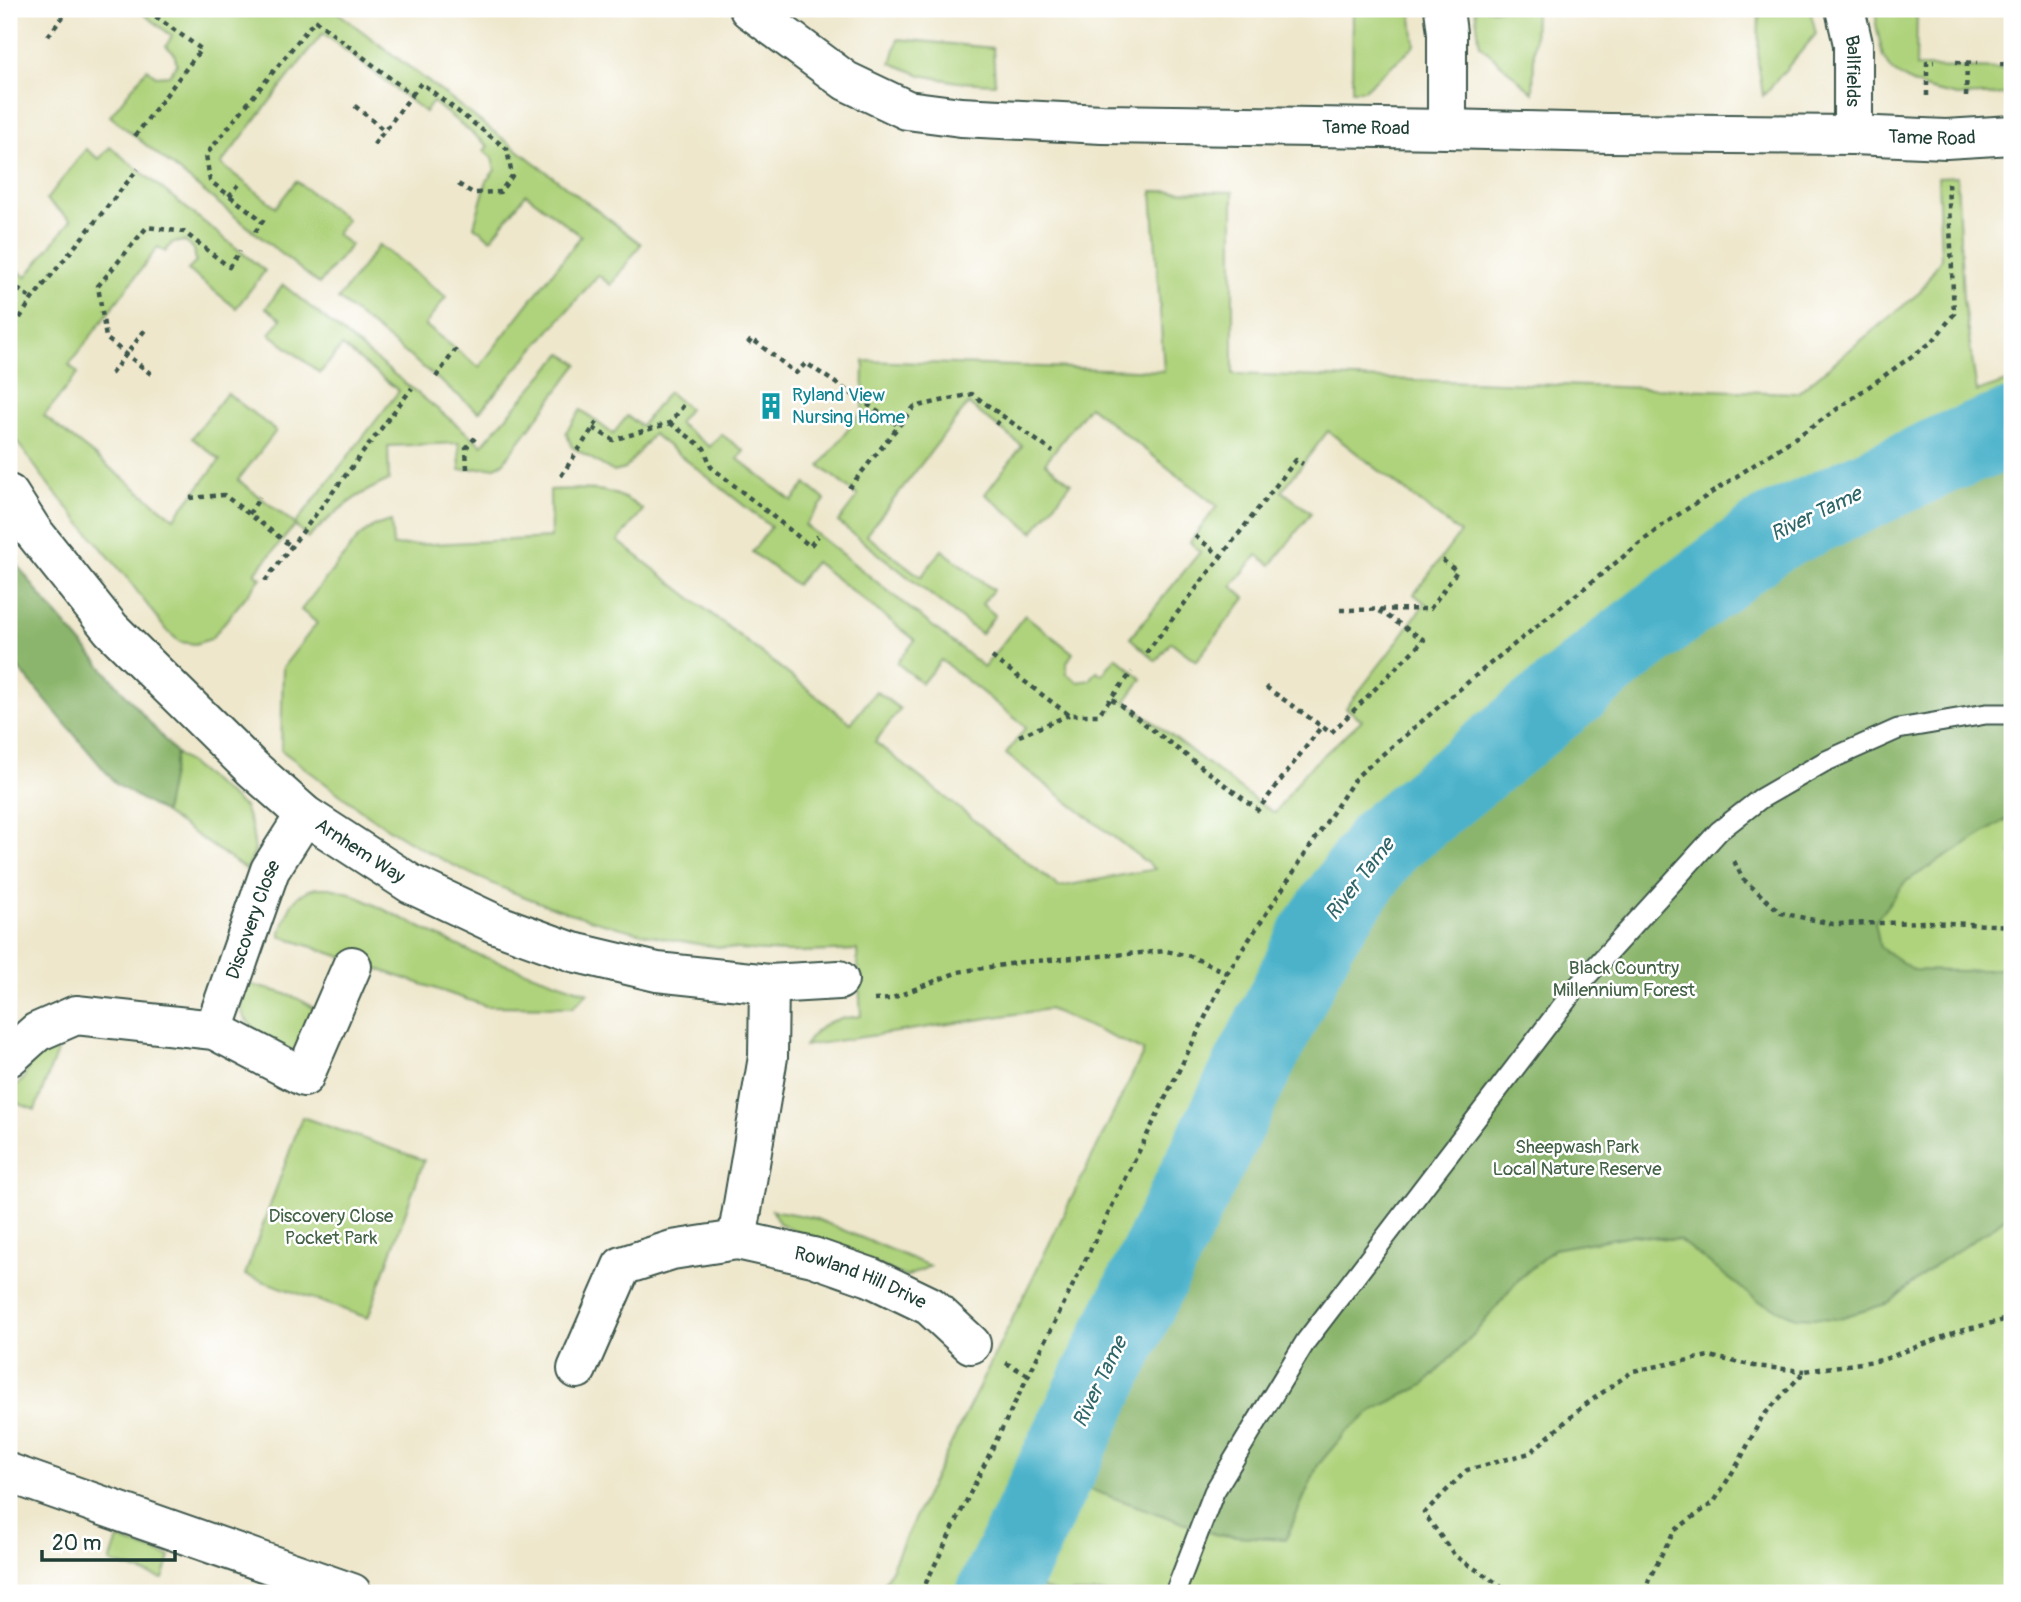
<svg xmlns="http://www.w3.org/2000/svg" width="2021" height="1602" font-family="Pangolin,sans-serif">
<style>
.green{fill:#afd37c;stroke:#678858;stroke-width:2}
.forest{fill:#8bb56c;stroke:#557950;stroke-width:2}
.lines{fill:none;stroke-linecap:round;stroke-linejoin:round}
.river{stroke:#4bb2ca;stroke-width:79}
.service-casing{stroke:#3e564b;stroke-width:23}
.minor-casing{stroke:#3e564b;stroke-width:42}
.secondary-casing{stroke:#3e564b;stroke-width:42}
.path{stroke:#3e564b;stroke-width:4.5;stroke-dasharray:5 5;stroke-linecap:butt}
.service{stroke:#fff;stroke-width:19}
.minor{stroke:#fff;stroke-width:38}
.secondary{stroke:#fff;stroke-width:38}
.labels{text-anchor:middle;dominant-baseline:central;stroke-width:5;stroke-linejoin:round;paint-order:stroke}
.street-label{font-size:19px;fill:#1f3d34;stroke:#fff}
.culture-label{font-size:19px;fill:#0d838f;stroke:#fff;text-anchor:start}
.park-label{font-size:19px;fill:#436246;stroke:#fff}
.water-label{font-size:21px;font-style:italic;fill:#2e6668;stroke:#fff}
</style>
<rect width="100%" height="100%" fill="#fff"/>
<filter id="ink" filterUnits="userSpaceOnUse"><feTurbulence type="fractalNoise" baseFrequency=".0143" numOctaves="2"/><feDisplacementMap in="SourceGraphic" scale="14" xChannelSelector="R" yChannelSelector="G"/><feConvolveMatrix kernelMatrix="1 2 1 2 8 2 1 2 1" color-interpolation-filters="sRGB"/></filter>
<filter id="wash" filterUnits="userSpaceOnUse"><feTurbulence type="fractalNoise" baseFrequency=".00686" numOctaves="4" result="noise"/><feDisplacementMap in="SourceGraphic" scale="28" xChannelSelector="R" yChannelSelector="G"/><feGaussianBlur stdDeviation="1.57" result="paint"/><feColorMatrix in="noise" values="0 0 0 0 0 0 0 0 0 0 0 0 0 0 0 0 0 1.4 0 .05"/><feComposite in="paint" operator="in"/></filter>
<g filter="url(#wash)">
<rect width="100%" height="100%" fill="#eee7cc"/>
<!-- green -->
<g class="green">
<polygon points="137,9 333,9 641,244 611,285 598,275 479,412 338,299 379,245 446,297 425,325 479,367 581,236 526,194 491,239 474,226 487,180 495,170 492,158 484,151 488,146 433,102 425,112 323,33 221,164 276,207 296,181 347,220 336,234 351,245 319,284 110,116 147,69 156,76 169,75 177,64 174,53 166,46 172,36"/>
<polygon points="1353,9 1411,9 1415,45 1364,90 1352,90"/>
<polygon points="1475,9 1535,9 1533,93 1480,45"/>
<polygon points="1759,9 1810,9 1816,34 1763,96 1758,62"/>
<polygon points="1877,9 1917,9 1916,67 2012,69 2012,94 1957,96 1927,89 1910,82 1893,71 1883,57 1876,24"/>
<polygon points="898,39 993,48 995,84 957,82 921,75 891,63"/>
<path d="M110 147 265 271 236 308 188 270 196 262 194 249 184 241 172 243 165 252 158 247 69 365 78 373 44 416 174 518 220 460 192 438 227 393 276 431 238 480 295 524 399 391 342 346 320 373 270 334 281 319 266 308 283 285 482 445 562 353 578 364 503 463 495 467 460 470 459 443 388 446 389 480C354 495 335 512 308 538L295 525 255 573 261 578 211 639 195 644 180 642 166 630 128 579 51 488 9 431V264L26 277 71 220 46 200 86 149 99 159Z"/>
<path d="M1957 176 1963 299 1977 392 2012 380V1593H880L917 1513 1144 1051 1049 1009 804 1046C821 1021 832 1019 861 1016L857 950C834 951 811 952 788 952 665 950 527 908 419 847 370 820 326 783 281 750L283 667 317 623 301 610 359 537 374 526 391 521 393 546 551 538 550 490C588 489 611 485 643 510L618 541 851 723 876 691 900 709 875 742 1059 887 1155 869 1006 754 1026 727 941 660 922 683 897 663 915 640 815 562 796 585 752 552 771 527 653 434 625 469 614 472 572 447 566 432 581 410 613 434 627 416 641 426 668 392 689 409 678 423 710 447 721 434 744 451 738 459 792 501 806 484 825 500 805 525 984 667 1025 615 1073 653 1067 662V674L1078 682 1090 680 1097 671 1102 675 1116 657 1142 679 1126 701 1256 801 1275 813 1305 772 1362 720 1346 708 1391 650 1425 603 1414 594 1460 533 1328 431 1282 491 1311 513 1271 565 1257 555 1232 586 1245 598 1196 661 1171 642 1156 661 1130 638 1200 552 1190 542 1217 506 1089 406 1045 463 1071 483 1033 532 985 494 1022 446 968 404 866 535 921 577 942 550 993 590 982 604 995 615 981 634 838 522 858 496 820 466 863 410 864 361 1164 371 1152 191 1233 192V374L1797 393 1920 292 1941 258 1938 177Z"/>
<polygon points="176,753 244,807 252,829 255,851 247,870 164,813"/>
<path d="M316 888H330L350 893 473 953 588 993 573 1007 486 1006 280 936C287 913 290 894 316 888Z"/>
<path d="M244 983C266 989 300 994 316 1011L309 1045 291 1054C277 1044 245 1027 242 1011 240 1001 243 992 244 983Z"/>
<polygon points="61,1041 35,1110 9,1100 9,1090 23,1080 34,1054"/>
<polygon points="302,1117 424,1160 368,1318 245,1275"/>
<polygon points="772,1210 814,1218 930,1266 906,1277 825,1241 796,1231 779,1223"/>
<polygon points="118,1539 170,1557 163,1579 110,1562"/>
</g>
<!-- forest -->
<g class="forest">
<polygon points="2012,438 2012,816 1905,882 1875,922 1880,947 1913,970 1963,971 2012,968 2012,1212 1988,1231 1935,1265 1889,1303 1836,1319 1796,1317 1758,1301 1679,1240 1633,1235 1554,1249 1519,1279 1475,1333 1424,1385 1374,1410 1345,1433 1318,1465 1286,1539 1217,1535 1053,1476 1320,932 1385,841 1770,535 1944,454"/>
<polygon points="9,554 45,601 176,753 164,813 116,784 9,657"/>
<polygon points="1004,1577 1060,1593 996,1593"/>
</g>
<g class="lines">
<!-- river -->
<polyline class="river" points="996,1593 1187,1199 1320,932 1385,841 1623,647 1770,535 1944,454 2012,428"/>
</g>
</g>
<g filter="url(#ink)">
<g class="lines">
<defs>
<polyline id="service" points="1175,1593 1214,1492 1306,1341 1576,988 1719,831 1760,799 1824,762 1898,729 1986,714 2012,714"/>
<g id="minor">
<polyline points="1444,9 1447,33 1447,129"/>
<path id="s1" d="M1845 9 1853 44V135"/>
<path id="s2" d="M9 494 32 530 111 629 252 768 305 815 411 884 496 924 573 952 657 972 769 984 839 980"/>
<path id="s3" d="M214 1030 270 870 305 815"/>
<polyline points="9,1057 37,1032 76,1015 214,1030 304,1077 352,966"/>
<polyline points="737,1240 768,1057 769,984"/>
<path id="s4" d="M577 1369 622 1266 672 1250 737 1240 813 1257 870 1277 930 1306 971 1344"/>
<polyline points="9,1473 352,1593"/>
</g>
<g id="secondary">
<path id="s5" d="M749 9 846 81 907 110 961 117 1102 124 1447 129 1609 133 1853 135 1946 139 2012 135"/>
</g>
</defs>
<!-- service casing -->
<use href="#service" class="service-casing"/>
<!-- minor casing -->
<use href="#minor" class="minor-casing"/>
<!-- secondary casing -->
<use href="#secondary" class="secondary-casing"/>
<!-- path -->
<g class="path">
<polyline points="48,36 69,9"/>
<polyline points="1956,62 1977,63"/>
<polyline points="2000,64 2012,64"/>
<polyline points="412,95 421,83 507,149 512,176 500,192 473,193 458,184"/>
<polyline points="2009,95 2009,64"/>
<polyline points="1927,96 1927,62 1934,62"/>
<polyline points="1966,97 1967,62"/>
<polyline points="355,106 385,131"/>
<polyline points="135,136 201,49 145,9"/>
<polyline points="229,196 242,181"/>
<polyline points="255,232 263,221 210,181 206,155 315,20 412,95 372,147"/>
<polyline points="9,283 32,299"/>
<polyline points="9,335 32,299 138,169"/>
<polyline points="748,344 752,339 796,373 806,363 899,426"/>
<polyline points="111,374 145,330"/>
<polyline points="151,374 106,338 98,286 147,227 184,232 229,267 240,251"/>
<polyline points="436,377 456,349"/>
<polyline points="670,423 704,448 711,467 810,546 818,536"/>
<polyline points="996,425 1002,416"/>
<polyline points="593,428 613,440 670,423 684,405"/>
<polyline points="467,469 466,448 475,438"/>
<polyline points="561,476 597,422"/>
<polyline points="849,488 914,407 972,394 1053,452"/>
<polyline points="190,498 224,495 291,546"/>
<polyline points="249,514 260,497"/>
<polyline points="1195,536 1221,556"/>
<polyline points="265,581 412,388"/>
<polyline points="1340,610 1430,609 1457,571 1441,559"/>
<polyline points="1146,653 1296,460 1303,464"/>
<polyline points="992,657 1069,715 1098,715 1132,672"/>
<polyline points="1266,687 1331,733 1424,640 1378,610"/>
<polyline points="1112,699 1258,810 1321,727"/>
<polyline points="1019,736 1069,715"/>
<polyline points="1734,861 1743,879 1781,913 1833,924 1929,922 2012,926"/>
<polyline points="874,1000 890,999 958,972 1022,962 1166,951 1190,956 1227,973"/>
<polyline points="1006,1363 1028,1375"/>
<polyline points="921,1593 1227,973 1356,777 1486,667 1664,524 1813,426 1932,342 1954,314 1948,182"/>
<polyline points="1512,1593 1455,1556 1424,1513 1467,1470 1530,1453 1582,1407 1633,1371 1709,1356 1754,1366 1805,1371"/>
<polyline points="1645,1593 1649,1579 1674,1531 1714,1502 1740,1460 1762,1417 1805,1371 1882,1360 1956,1332 2012,1318"/>
</g>
<!-- service -->
<use href="#service" class="service"/>
<!-- minor -->
<use href="#minor" class="minor"/>
<!-- secondary -->
<use href="#secondary" class="secondary"/>
</g>
</g>
<!-- icons -->
<defs>
<symbol id="building-bare" viewBox="-9 -9 18 18"><path d="M-4-6H4V6H1V3H-1V6H-4ZM-2.5-4.3h1.7v1.8h-1.7ZM.8-4.3h1.7v1.8H.8ZM-2.5-1h1.7V.8h-1.7ZM.8-1h1.7V.8H.8Z" fill="#0f9aa8" stroke="#fff" stroke-width="2.5" paint-order="stroke"/></symbol>
</defs>
<g fill-rule="evenodd">
<use href="#building-bare" x="752" y="387" width="38" height="38"/>
</g>
<g class="labels">
<!-- street labels -->
<g class="street-label">
<text stroke="none"><textPath href="#s1" startOffset="63">Ballfields</textPath></text>
<text stroke="none"><textPath href="#s5" startOffset="648">Tame Road</textPath></text>
<text stroke="none"><textPath href="#s5" startOffset="1214">Tame Road</textPath></text>
<text stroke="none"><textPath href="#s2" startOffset="504">Arnhem Way</textPath></text>
<text stroke="none"><textPath href="#s3" startOffset="117">Discovery Close</textPath></text>
<text stroke="none"><textPath href="#s4" startOffset="360">Rowland Hill Drive</textPath></text>
</g>
<!-- culture labels -->
<g class="culture-label">
<text x="792" y="395">Ryland View<tspan x="792" dy="22">Nursing Home</tspan></text>
</g>
<!-- park labels -->
<g class="park-label">
<text x="1624" y="968">Black Country<tspan x="1624" dy="22">Millennium Forest</tspan></text>
<text x="1577" y="1147">Sheepwash Park<tspan x="1577" dy="22">Local Nature Reserve</tspan></text>
<text x="331" y="1216">Discovery Close<tspan x="331" dy="22">Pocket Park</tspan></text>
</g>
<!-- water labels -->
<g class="water-label">
<text transform="translate(1816 514) rotate(-26)">River Tame</text>
<text transform="translate(1360 879) rotate(-52)">River Tame</text>
<text transform="translate(1100 1382) rotate(-64)">River Tame</text>
</g>
</g>
<!-- margin -->
<rect width="2021" height="1602" fill="none" stroke="#fff" stroke-width="35"/>
<!-- scale -->
<path d="M42 1550v10h133v-10" fill="none" stroke="#1f3d34" stroke-width="3.5"/>
<text x="52" y="1550" font-size="21" fill="#1f3d34" stroke="#ffffff" stroke-width="5" paint-order="stroke">20 m</text>
</svg>
